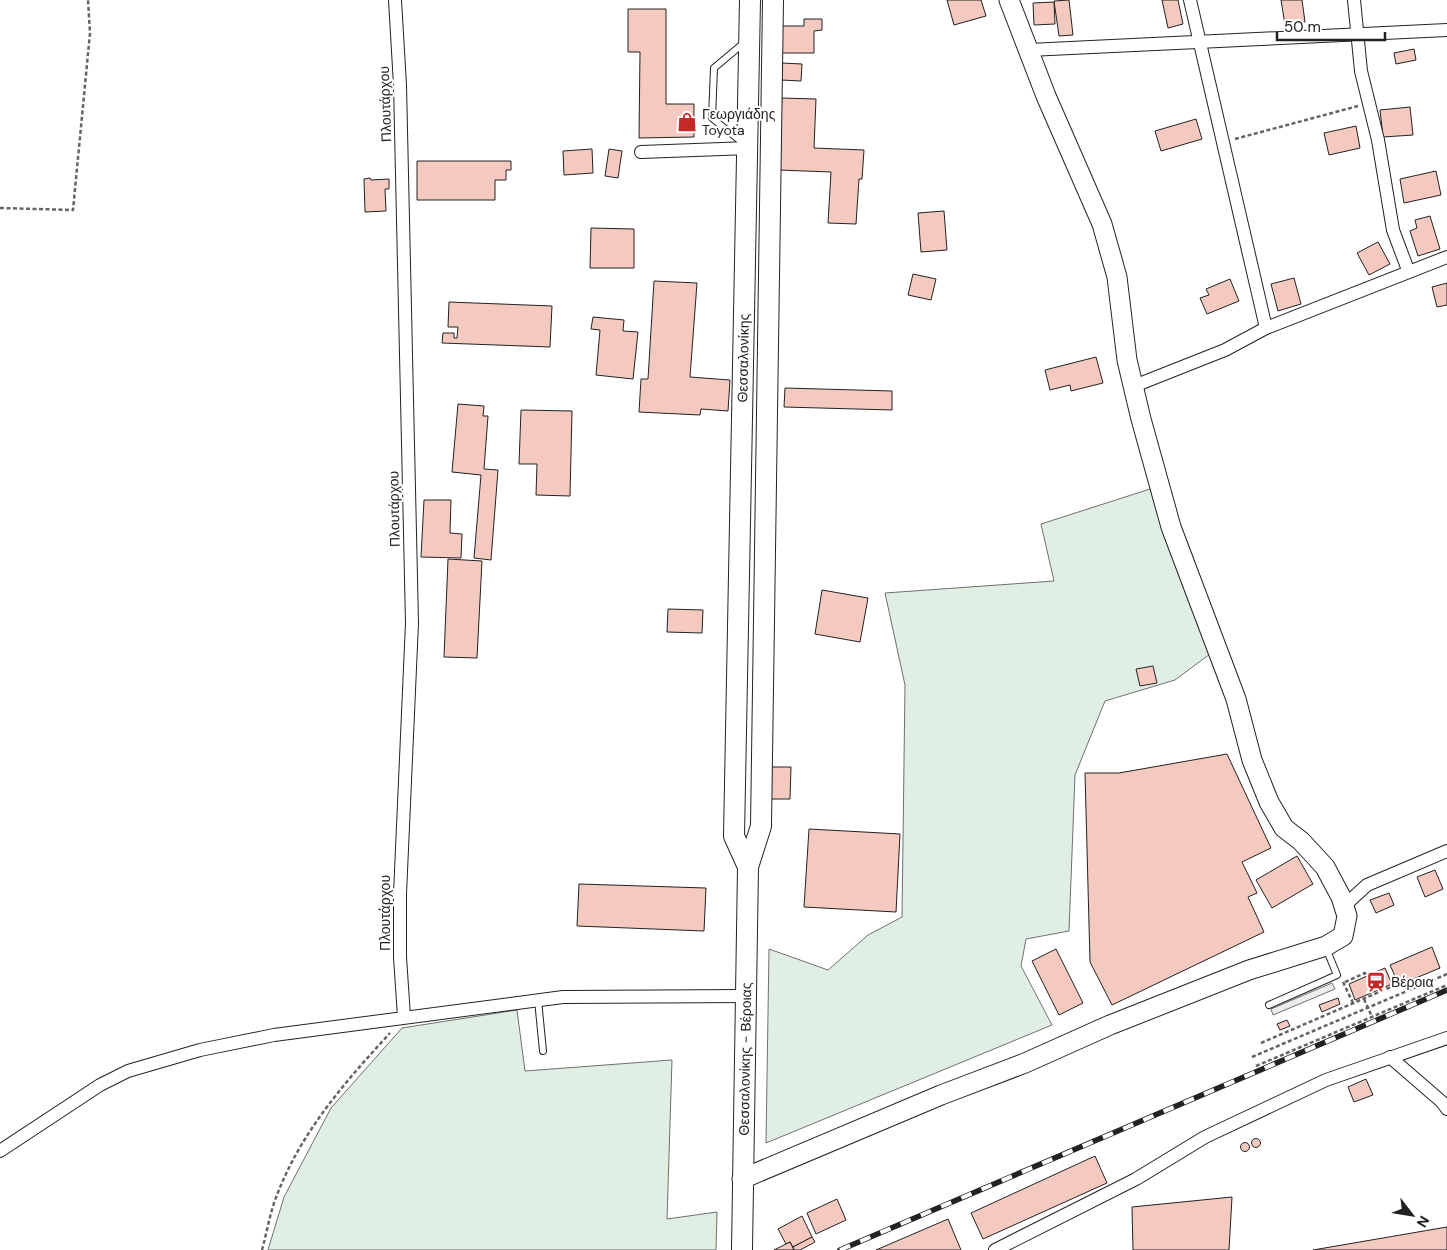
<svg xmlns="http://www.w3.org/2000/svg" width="1447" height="1250" font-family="'DM Sans',sans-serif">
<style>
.green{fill:#e0efe3;stroke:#6f6f6f}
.parking{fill:#ededed;stroke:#6f6f6f}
.building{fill:#f3c9c0;stroke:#222}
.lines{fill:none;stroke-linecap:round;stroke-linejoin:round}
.lane-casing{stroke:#222;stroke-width:8}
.street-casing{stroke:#222;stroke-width:14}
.secondary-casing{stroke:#222;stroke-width:21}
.primary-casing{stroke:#222;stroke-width:22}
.path{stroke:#646464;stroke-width:2.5;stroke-dasharray:4 2.5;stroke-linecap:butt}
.lane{stroke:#fff;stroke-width:6}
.street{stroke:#fff;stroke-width:12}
.secondary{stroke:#fff;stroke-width:19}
.primary{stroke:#fff;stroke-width:20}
.rail-casing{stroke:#222;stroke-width:5.5}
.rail{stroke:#fff;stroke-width:4;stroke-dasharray:11;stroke-linecap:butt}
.labels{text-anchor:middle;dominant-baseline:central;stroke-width:4;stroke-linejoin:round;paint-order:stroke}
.street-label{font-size:14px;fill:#222;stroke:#fff}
.poi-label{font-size:14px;fill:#222;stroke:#fff;text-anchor:start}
</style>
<rect width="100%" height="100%" fill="#fff"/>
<!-- green -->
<g class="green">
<polygon points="1150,489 1210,654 1175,680 1105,701 1075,775 1069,931 1026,939 1021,966 1052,1025 766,1143 769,949 828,970 868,935 902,917 905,685 885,593 1054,581 1041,524"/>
<polygon points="517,1010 525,1071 672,1060 667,1219 717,1212 716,1250 268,1250 284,1197 331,1108 402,1028"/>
</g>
<!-- parking -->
<polygon class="parking" points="1332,983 1335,989 1273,1015 1271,1009"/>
<!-- building -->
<g class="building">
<polygon points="947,0 981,0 986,16 954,25"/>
<polygon points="1069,0 1073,35 1059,36 1054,1"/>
<polygon points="1162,0 1178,0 1183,24 1168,28"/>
<polygon points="1281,0 1302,0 1305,22 1285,25"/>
<polygon points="1054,2 1055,24 1034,25 1033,3"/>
<polygon points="628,9 666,9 666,104 694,104 694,137 639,138 640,52 628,52"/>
<polygon points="804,19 822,19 822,30 814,31 814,53 782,53 782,26 804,26"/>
<polygon points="1414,49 1416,60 1396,64 1394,53"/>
<polygon points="782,63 802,64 801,81 781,80"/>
<polygon points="782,98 816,99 814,148 864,150 862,179 859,179 856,224 828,223 831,172 778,170"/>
<polygon points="1410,107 1413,135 1383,137 1380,110"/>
<polygon points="1196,119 1202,139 1161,151 1155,131"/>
<polygon points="1356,126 1360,148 1329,155 1324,133"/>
<polygon points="592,149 593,173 564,175 563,151"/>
<polygon points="609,149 622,151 618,178 605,176"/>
<polygon points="417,161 511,161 511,170 506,170 506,180 495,180 495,200 417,200"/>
<polygon points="1436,171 1441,195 1404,203 1400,179"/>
<polygon points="370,178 371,180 389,179 389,189 385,189 386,211 365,212 364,179"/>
<polygon points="944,211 947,250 921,252 918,213"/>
<polygon points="1430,216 1440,249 1418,256 1410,231 1417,228 1415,220"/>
<polygon points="591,228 634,229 634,268 590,268"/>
<polygon points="1378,242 1390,264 1369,275 1357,253"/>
<polygon points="913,274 936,279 931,300 908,295"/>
<polygon points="1294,278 1301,304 1278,311 1271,284"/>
<polygon points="1230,279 1239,301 1207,314 1200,298 1209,295 1206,289"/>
<polygon points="654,281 697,283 690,377 730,380 728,411 701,409 700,415 639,412 641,379 648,379"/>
<polygon points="1447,283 1447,305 1437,307 1432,287"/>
<polygon points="449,302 552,306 550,347 442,343 443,333 454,333 454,338 457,338 458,327 448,327"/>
<polygon points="593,317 624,320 623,331 638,332 633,379 596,375 600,330 591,329"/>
<polygon points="1096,357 1103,383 1071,391 1070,385 1050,390 1045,370"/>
<polygon points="785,388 892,391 892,410 784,407"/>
<polygon points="458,404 484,406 483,416 488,416 484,469 498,470 491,560 474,558 481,475 452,472"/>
<polygon points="521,410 572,411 570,496 536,495 537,464 519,464"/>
<polygon points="424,500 451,500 450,533 462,534 461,558 421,557"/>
<polygon points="448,559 482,561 477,658 444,657"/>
<polygon points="822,590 868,598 860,642 815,634"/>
<polygon points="668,609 703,610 702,633 667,632"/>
<polygon points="1153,666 1157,683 1140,686 1136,669"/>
<polygon points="1227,754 1271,848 1242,862 1257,893 1248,897 1264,932 1112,1005 1090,962 1085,773 1119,773"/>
<polygon points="769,767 791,767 790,799 769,799"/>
<polygon points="809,829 900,834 896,912 804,907"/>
<polygon points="1297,856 1313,884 1272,908 1256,880"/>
<polygon points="1435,870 1443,889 1425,897 1417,877"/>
<polygon points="579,884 706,888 704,931 577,926"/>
<polygon points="1389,893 1394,905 1376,913 1370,900"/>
<polygon points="1432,947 1440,968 1399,985 1390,965"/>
<polygon points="1056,949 1083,1003 1059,1015 1032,961"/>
<polygon points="1385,968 1392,984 1355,1000 1349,984"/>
<polygon points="1338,998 1340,1004 1322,1012 1319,1005"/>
<polygon points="1287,1020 1290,1026 1280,1030 1277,1024"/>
<polygon points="1366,1079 1373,1095 1354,1102 1348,1087"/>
<circle cx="1256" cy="1143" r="4.5"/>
<circle cx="1245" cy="1147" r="4.5"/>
<polygon points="1095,1156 1107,1183 983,1239 971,1213"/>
<polygon points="1232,1197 1229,1250 1133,1250 1132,1207"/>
<polygon points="837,1199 846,1220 816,1234 807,1213"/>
<polygon points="802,1216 812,1237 793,1247 790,1242 786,1244 778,1229"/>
<polygon points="948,1219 961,1250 876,1250"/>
<polygon points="1447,1227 1447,1250 1313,1250"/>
<polygon points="812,1237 815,1242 800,1250 794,1250 793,1247"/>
<polygon points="790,1242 794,1250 774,1250"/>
</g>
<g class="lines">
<defs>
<g id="lane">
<polyline points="743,143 712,118 714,68 745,42"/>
<polyline points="538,1000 543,1051"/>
<polyline points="1269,1005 1337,975 1326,948"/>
</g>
<g id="street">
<polyline points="395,0 400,85 412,623 400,894 400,957 404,1017"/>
<polyline points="1190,0 1266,328"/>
<polyline points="1354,0 1361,71 1378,140 1393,230 1408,270"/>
<polyline points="1029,50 1447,30"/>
<polyline points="641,152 749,148"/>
<polyline points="1134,386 1225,350 1266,328 1447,257"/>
<polyline points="1344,906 1367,885 1447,851"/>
<polyline points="1390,1057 1442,1102 1447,1109"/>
<polyline points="0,1151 100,1085 128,1071 200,1050 274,1035 563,997 746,996"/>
<polyline points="995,1250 1136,1179 1205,1137 1326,1080 1447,1038"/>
</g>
<polyline id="secondary" points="742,1179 941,1095 1025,1063 1110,1025 1249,970 1326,946 1343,936 1347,916 1341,897 1325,867 1301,841 1284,828 1269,802 1252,760 1236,699 1171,527 1141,419 1127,360 1117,277 1102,224 1046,96 1009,0"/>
<g id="primary">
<path id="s1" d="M748 867 734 836 750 0"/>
<path id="s2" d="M742 1250 748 867 761 826 773 0"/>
</g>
</defs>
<!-- lane casing -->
<use href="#lane" class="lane-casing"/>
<!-- street casing -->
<use href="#street" class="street-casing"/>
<!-- secondary casing -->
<use href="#secondary" class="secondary-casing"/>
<!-- primary casing -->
<use href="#primary" class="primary-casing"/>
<!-- path -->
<g class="path">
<polyline points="1235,139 1358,106"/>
<polyline points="0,208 73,210 90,33 88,0"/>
<polyline points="1343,982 1353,1003"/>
<polyline points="1345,982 1365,973 1366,976"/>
<polyline points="1364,999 1372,1017"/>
<polyline points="1261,1043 1393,986"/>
<polyline points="1252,1057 1447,974"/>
<polyline points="1256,1066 1447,985"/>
<path d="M262 1250C267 1232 270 1212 277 1195 301 1132 345 1082 390 1033"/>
</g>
<!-- lane -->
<use href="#lane" class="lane"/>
<!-- street -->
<use href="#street" class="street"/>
<!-- secondary -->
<use href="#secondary" class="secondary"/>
<!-- primary -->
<use href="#primary" class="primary"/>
<defs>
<polyline id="rail" points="840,1250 1447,990"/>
</defs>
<!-- rail casing -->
<use href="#rail" class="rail-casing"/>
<!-- rail -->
<use href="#rail" class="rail"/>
</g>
<!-- icons -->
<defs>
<symbol id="shop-bare" viewBox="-9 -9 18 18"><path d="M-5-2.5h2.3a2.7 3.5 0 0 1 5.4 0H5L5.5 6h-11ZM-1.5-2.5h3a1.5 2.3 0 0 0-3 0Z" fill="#c62828" stroke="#fff" stroke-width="2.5" paint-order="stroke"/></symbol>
<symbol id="station-bare" viewBox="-9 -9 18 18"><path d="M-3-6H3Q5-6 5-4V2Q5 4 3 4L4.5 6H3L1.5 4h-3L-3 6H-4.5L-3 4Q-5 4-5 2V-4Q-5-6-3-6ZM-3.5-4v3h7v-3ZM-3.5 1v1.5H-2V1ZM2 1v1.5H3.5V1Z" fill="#c62828" stroke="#fff" stroke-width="2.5" paint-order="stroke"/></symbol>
</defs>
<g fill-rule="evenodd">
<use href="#shop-bare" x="673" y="108" width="28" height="28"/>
<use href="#station-bare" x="1362" y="968" width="28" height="28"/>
</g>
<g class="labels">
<!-- street labels -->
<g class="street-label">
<text transform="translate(385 104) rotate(-92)">Πλουτάρχου</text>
<text stroke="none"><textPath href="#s1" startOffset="512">Θεσσαλονίκης</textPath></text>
<text transform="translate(394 509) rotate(-91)">Πλουτάρχου</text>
<text transform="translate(385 913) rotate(-90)">Πλουτάρχου</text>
<text stroke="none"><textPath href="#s2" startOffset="191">Θεσσαλονίκης - Βέροιας</textPath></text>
</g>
<!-- poi labels -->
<g class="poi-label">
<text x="702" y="114">Γεωργιάδης<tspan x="702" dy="16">Toyota</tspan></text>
<text x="1391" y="982">Βέροια</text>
</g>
</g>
<!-- north arrow -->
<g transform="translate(1412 1215) rotate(121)" stroke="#ffffff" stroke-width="4" paint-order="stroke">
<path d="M0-4L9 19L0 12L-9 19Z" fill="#222222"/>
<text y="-8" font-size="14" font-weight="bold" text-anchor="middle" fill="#222222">N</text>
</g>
<!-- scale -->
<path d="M1277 32v8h108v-8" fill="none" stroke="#222222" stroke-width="2.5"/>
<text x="1284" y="32" font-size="15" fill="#222222" stroke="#ffffff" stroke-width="4" paint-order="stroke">50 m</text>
</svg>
